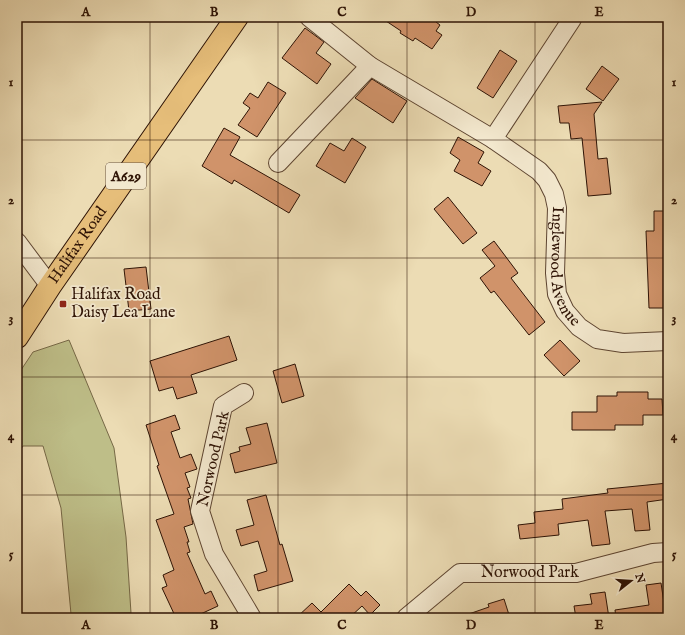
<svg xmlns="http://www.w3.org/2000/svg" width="685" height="635" font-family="'IM FELL English',serif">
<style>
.green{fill:#bebe88;stroke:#766846}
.building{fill:#d0936a;stroke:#2e1305}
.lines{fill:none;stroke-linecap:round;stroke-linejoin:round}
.minor-casing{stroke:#5e4531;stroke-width:20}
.trunk-casing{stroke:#2e1305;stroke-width:24}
.minor{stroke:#f3e8ce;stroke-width:18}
.trunk{stroke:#e6be7a;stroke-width:22}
.grid{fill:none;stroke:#2e1305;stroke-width:1;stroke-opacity:0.55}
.poi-dot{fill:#8f2418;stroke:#f3e8ce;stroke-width:1.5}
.labels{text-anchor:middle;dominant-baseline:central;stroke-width:3.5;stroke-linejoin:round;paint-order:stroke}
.shield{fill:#f3e8ce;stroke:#695341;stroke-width:1}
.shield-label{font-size:15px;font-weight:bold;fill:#2e1305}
.street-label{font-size:16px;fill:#2e1305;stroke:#f3e8ce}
.poi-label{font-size:16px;fill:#2e1305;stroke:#f3e8ce;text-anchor:start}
.neatline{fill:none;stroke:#2e1305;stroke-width:1.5}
.grid-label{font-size:13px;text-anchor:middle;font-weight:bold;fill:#2e1305}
</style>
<rect width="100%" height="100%" fill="#ecdcb4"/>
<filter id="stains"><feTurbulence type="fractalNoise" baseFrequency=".005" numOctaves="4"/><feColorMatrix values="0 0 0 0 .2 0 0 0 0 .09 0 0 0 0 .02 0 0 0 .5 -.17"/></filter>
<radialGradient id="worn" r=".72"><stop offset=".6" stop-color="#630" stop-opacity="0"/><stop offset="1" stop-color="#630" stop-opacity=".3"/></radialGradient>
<!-- green -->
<polygon class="green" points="69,340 114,448 126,537 131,613 71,614 61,508 43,446 23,446 17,454 17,376 33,352"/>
<!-- building -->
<g class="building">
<polygon points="380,17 440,17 436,22 440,25 436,31 442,35 432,49 415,38 413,41 400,33 401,31"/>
<polygon points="305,28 324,42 316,53 331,64 317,84 282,58"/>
<polygon points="500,50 517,61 493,98 477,88"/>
<polygon points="602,66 619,79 603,101 586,89"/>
<polygon points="372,79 407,101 393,123 355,98"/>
<polygon points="268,82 286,93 257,137 238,125 250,108 243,103 250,93 258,98"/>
<polygon points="602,102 594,114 598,159 607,158 611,194 588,196 582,138 571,139 569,123 560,123 558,106"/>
<polygon points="224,128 240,137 230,155 300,195 289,213 234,180 232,184 202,166"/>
<polygon points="458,137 484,152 478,163 491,171 482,186 454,171 460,160 450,153"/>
<polygon points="352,138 366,147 345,183 316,166 330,143 344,151"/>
<polygon points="448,197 477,233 463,244 434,209"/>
<polygon points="654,211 668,211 668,308 649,308 646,231 654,231"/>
<polygon points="494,241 518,273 511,278 545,322 529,335 494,291 491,293 480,278 495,266 482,250"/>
<polygon points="146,267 151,309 129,311 124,269"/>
<polygon points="229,336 237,360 191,375 197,393 177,399 173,387 159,391 150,361"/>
<polygon points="560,340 580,361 564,376 544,355"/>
<polygon points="295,364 304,396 282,403 273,371"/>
<polygon points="617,392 648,392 648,399 662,399 663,415 643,415 643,425 615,425 615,430 572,430 572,412 597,412 597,396 617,396"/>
<polygon points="175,415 180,429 171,432 180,458 191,454 197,469 185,473 190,487 187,488 191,498 188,499 193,524 184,527 189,542 187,542 190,552 187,553 205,594 211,591 218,606 192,618 176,618 162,588 167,586 163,575 174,570 156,520 174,514 157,466 159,465 146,425"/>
<polygon points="267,423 277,463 235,473 230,454 240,451 239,447 251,444 246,428"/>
<polygon points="668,483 668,499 647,502 650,530 635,531 632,509 605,511 610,544 592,546 588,520 558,524 559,535 520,539 518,525 535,523 534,512 563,509 562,499 608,493 607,489"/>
<polygon points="266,495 280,545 282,544 293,581 258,591 254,575 267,571 258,541 241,546 236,530 254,525 247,500"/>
<polygon points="661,583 664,603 668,603 668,618 616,618 615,610 649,605 646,585"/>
<polygon points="349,584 361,596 366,591 380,605 370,615 362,606 349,618 296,618 312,603 321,612"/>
<polygon points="605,592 609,618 576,618 574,606 592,604 590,594"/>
<polygon points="504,599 510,618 464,618 463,616 489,607 488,604"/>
</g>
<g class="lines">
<defs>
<g id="minor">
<path id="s1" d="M309 17 370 66 493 139 539 171 547 180 554 194 557 208 555 273 557 294 565 311 579 327 597 339 623 343 668 341"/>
<polyline points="493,139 572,19"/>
<polyline points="278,163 370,66"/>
<polyline points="17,242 50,286"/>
<polyline points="244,393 223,406 200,511 214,554 252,618"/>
<path id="s2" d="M406 618 460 573H576L653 553 668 552"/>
</g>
<g id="trunk">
<path id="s3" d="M17 337 50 286 237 17"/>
</g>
</defs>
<!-- minor casing -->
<use href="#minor" class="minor-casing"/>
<!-- trunk casing -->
<use href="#trunk" class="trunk-casing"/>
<!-- minor -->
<use href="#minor" class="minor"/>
<!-- trunk -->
<use href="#trunk" class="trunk"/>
</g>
<!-- grid -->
<path class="grid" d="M150 17V618M278 17V618M407 17V618M535 17V618M17 140H668M17 258H668M17 377H668M17 495H668"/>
<!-- markers -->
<rect class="poi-dot" x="59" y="300" width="8" height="8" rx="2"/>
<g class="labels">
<!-- shield labels -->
<rect class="shield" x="106" y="163" width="40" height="26" rx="3"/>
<g class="shield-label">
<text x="126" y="176">A629</text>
</g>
<!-- street labels -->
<g class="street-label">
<text stroke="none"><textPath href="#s3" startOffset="110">Halifax Road</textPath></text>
<text stroke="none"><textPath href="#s1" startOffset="380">Inglewood Avenue</textPath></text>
<text transform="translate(214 459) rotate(-77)">Norwood Park</text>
<text stroke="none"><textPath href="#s2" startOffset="140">Norwood Park</textPath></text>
</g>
<!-- poi labels -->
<g class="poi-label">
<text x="71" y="295">Halifax Road<tspan x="71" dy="18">Daisy Lea Lane</tspan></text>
</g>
</g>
<!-- margin -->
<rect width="685" height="635" fill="none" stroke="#ecdcb4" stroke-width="44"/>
<!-- north arrow -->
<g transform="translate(631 581) rotate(73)" stroke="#f3e8ce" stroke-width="3" paint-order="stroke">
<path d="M0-3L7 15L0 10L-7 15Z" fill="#2e1305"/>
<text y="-6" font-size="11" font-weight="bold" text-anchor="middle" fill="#2e1305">N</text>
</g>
<rect x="22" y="22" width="641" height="591" class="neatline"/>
<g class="grid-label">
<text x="86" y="16">A</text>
<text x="214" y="16">B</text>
<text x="342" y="16">C</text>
<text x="471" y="16">D</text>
<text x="599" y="16">E</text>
<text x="11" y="86">1</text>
<text x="674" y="86">1</text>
<text x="11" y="204">2</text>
<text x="674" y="204">2</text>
<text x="11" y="322">3</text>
<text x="674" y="322">3</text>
<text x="11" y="440">4</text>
<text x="674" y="440">4</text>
<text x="11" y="558">5</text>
<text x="674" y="558">5</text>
<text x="86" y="629">A</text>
<text x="214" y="629">B</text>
<text x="342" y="629">C</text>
<text x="471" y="629">D</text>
<text x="599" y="629">E</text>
</g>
<rect width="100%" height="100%" filter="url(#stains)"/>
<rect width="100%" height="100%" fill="url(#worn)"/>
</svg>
